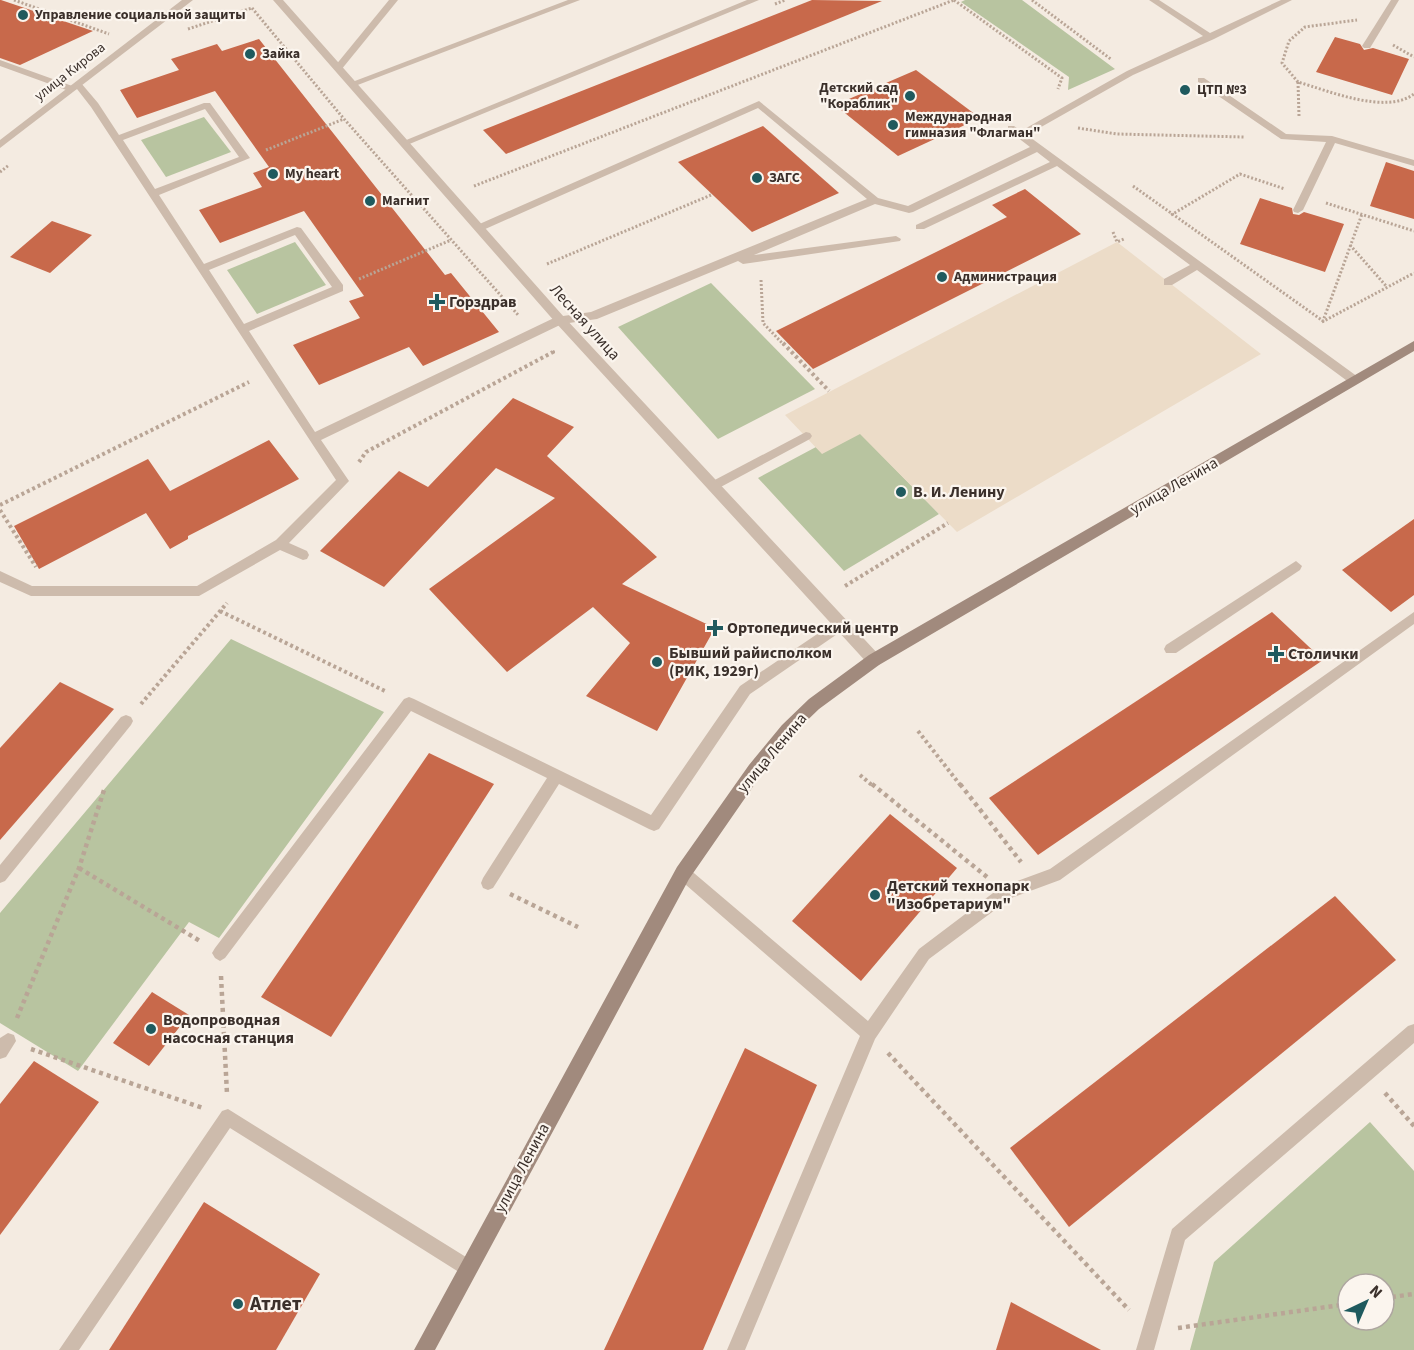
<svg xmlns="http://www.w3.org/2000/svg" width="1414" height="1350" font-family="'Source Sans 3',sans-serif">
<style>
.green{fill:#b8c4a0;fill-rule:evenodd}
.plaza{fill:#ecdcc8}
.building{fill:#c8694b}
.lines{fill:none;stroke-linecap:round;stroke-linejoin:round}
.path-far2{stroke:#b9a596;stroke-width:3;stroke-dasharray:2 2;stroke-linecap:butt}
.path-far1{stroke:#b9a596;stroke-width:4;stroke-dasharray:3 3;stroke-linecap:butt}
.path{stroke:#b9a596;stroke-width:4.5;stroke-dasharray:4 4;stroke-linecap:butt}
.lane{fill:#cdbbac;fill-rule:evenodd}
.street{fill:#cdbbac;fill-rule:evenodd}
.secondary{fill:#a18a7d;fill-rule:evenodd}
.poi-dot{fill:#1f5a5e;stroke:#fbf5ee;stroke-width:2}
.labels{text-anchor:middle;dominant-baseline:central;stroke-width:4.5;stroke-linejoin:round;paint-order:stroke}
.far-poi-label{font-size:14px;font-weight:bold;fill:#3b302b;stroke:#fbf5ee;text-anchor:start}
.far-street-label{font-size:14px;fill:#3b302b;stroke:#fbf5ee}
.poi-label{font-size:16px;font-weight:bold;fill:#3b302b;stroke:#fbf5ee;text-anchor:start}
.street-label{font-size:16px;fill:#3b302b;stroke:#fbf5ee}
.near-poi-label{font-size:20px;font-weight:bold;fill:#3b302b;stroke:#fbf5ee;text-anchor:start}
</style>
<rect width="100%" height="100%" fill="#f4ebe1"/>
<!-- green -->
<g class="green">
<polygon points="965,0 1022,0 1115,69 1068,90 1069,77 961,2"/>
<polygon points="204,117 231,152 166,177 141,140"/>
<polygon points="295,242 326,285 257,314 227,270"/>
<polygon points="711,283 815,389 718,439 618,327"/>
<polygon points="860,433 939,514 844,571 758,478 816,447 822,453"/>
<polygon points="231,639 384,712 219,938 189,922 78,1071 0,1023 0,913"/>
<path d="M1370 1122 1414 1171V1350H1190L1214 1262ZM1348 1284H1384V1320H1348Z"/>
</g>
<!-- plaza -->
<polygon class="plaza" points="1117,242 1261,354 957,532 860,434 822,454 785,415"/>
<!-- building -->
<g class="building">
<polygon points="0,0 1,0 93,31 20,65 0,58"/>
<polygon points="812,0 882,1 506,154 483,130"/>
<polygon points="1335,37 1360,44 1364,50 1373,48 1409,59 1392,95 1316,72"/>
<polygon points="259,39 445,275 451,273 499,332 423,366 409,347 319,385 293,345 360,318 349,301 364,296 304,211 220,243 199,210 262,187 253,173 269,167 215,91 137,118 120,90 179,70 171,59 217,44 222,51"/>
<polygon points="916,70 980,118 898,156 835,105"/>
<polygon points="763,126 839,193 752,232 678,162"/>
<polygon points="1386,162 1414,171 1414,219 1370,206"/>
<polygon points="1025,189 1081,234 813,369 776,331 1007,217 992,205"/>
<polygon points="1260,198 1292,208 1293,214 1299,215 1304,212 1344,224 1325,272 1240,244"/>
<polygon points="52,221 92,235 50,273 10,257"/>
<polygon points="513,398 574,427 547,456 657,557 622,584 715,628 657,731 586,696 630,643 593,607 507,672 429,589 555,498 496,468 384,587 320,551 399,471 428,487"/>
<polygon points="269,440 299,479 188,536 188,539 170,549 146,513 39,569 14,526 148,459 170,491"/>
<polygon points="1414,519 1414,595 1391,612 1342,570"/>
<polygon points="1272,612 1323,660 1038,855 989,798"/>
<polygon points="60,682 114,709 0,840 0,748"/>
<polygon points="429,753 494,784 331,1037 261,997"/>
<polygon points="890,814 957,868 861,981 792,921"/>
<polygon points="1335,896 1396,960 1069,1227 1010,1148"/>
<polygon points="152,992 189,1015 149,1066 113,1043"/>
<polygon points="745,1048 817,1085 703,1350 604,1350"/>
<polygon points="34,1061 99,1102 0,1235 0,1104"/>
<polygon points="204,1202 320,1274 276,1350 109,1350"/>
<polygon points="1011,1302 1101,1350 996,1350"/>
</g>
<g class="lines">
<!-- path-far2 -->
<g class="path-far2">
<polyline points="14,0 109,34"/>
<polyline points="954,0 1062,78 1058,89"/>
<polyline points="1032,0 1112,60"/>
<polyline points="775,4 785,0"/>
<polyline points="252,8 344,119 519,316"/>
<polyline points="188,29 252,8"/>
<polyline points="1393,45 1414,57"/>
<polyline points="1298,82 1282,63 1289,41 1305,27 1357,20"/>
<path d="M1299 116 1298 82C1329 91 1386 115 1414 94"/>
<polyline points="1078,128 1117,134 1244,137"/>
<polyline points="266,150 344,119"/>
<polyline points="0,172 9,165"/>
<polyline points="474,186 954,0"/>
<polyline points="1133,186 1323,321 1362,214"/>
<polyline points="1326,203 1414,231"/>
<polyline points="1171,215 1240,174 1285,189"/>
<polyline points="1113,232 1117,242 1124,239"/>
<polyline points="1350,245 1387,287"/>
<polyline points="547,264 711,195"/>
<polyline points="359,279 451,240"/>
<polyline points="761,280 763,323 784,345"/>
<polyline points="1322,322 1414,273"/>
</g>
<!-- path-far1 -->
<g class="path-far1">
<polyline points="783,343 829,391"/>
<polyline points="359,462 366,452 553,352 550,350"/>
<polyline points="0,505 249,382"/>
<polyline points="0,510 36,567"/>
<polyline points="845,586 948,523"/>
<polyline points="220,611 387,692"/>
<polyline points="141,704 227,603"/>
<polyline points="918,731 961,786"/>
<polyline points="860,775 873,786"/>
</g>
<!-- path -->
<g class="path">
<polyline points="872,784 987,877"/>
<polyline points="960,784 1021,862"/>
<polyline points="79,868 200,941"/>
<polyline points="510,894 578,927"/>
<polyline points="221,976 227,1094"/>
<polyline points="17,1018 79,868 104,790"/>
<polyline points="31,1049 203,1108"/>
<polyline points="888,1053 1129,1310"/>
<polyline points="1385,1093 1414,1126"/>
<polyline points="1384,1298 1414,1294"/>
<polyline points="1178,1328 1348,1304"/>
</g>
<!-- lane -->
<g class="lane">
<polygon points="389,0 398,0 341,70 335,70 335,66"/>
<polygon points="568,0 580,0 355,86 347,84"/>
<polygon points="747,0 759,0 407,145 401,145 399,143"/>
<path d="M1149 0H1159L1210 33 1281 0H1292L1214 39 1133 75 1027 135 1358 377V383H1350L1197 270 1172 285H1164V279L1190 265 1057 166 924 229H916V225L1050 162 1037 152 913 212 909 213 875 204 754 255 896 236 901 239 900 241 743 264 738 261 597 319 562 324 321 440 349 481 289 543 307 551 309 555 307 559 303 560 280 550 199 596H31L0 582V571L32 586H197L276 540 336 480 91 107 77 89 69 91 0 66V60L75 87V83H81L98 103 119 135 204 103H210L250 158 159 195 204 264 297 227 301 228 343 285V291L249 331 315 432 556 317 591 312 867 199 758 108 483 230H475V226L759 101 878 198 908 206 1030 147 1008 130V126H1014L1021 131 1127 71 1203 36ZM205 109 239 157 155 189 123 140ZM295 235 332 287 244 324 209 270Z"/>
<polygon points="1391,0 1399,0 1370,48 1364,48 1362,46"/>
<polygon points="1198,78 1204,78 1286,134 1332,136 1414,160 1414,166 1335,143 1303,210 1298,213 1294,212 1293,210 1326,142 1281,139 1198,82"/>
<polygon points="806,432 810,433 812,436 810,439 717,489 709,489 707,486 709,483"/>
<polygon points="1296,561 1302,566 1300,570 1176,653 1166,653 1164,649 1166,645"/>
<polygon points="1414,612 1414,624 1060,880 1011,898 929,959 875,1039 745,1350 727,1350 860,1036 678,878 676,873 678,868 683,866 688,868 868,1021 919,949 1001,887 1050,869"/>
<polygon points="841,618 846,620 848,624 846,628 750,694 659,829 654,831 649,829 559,784 493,888 488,890 483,888 481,883 483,878 547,778 411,711 225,958 220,961 215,958 212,953 215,948 404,699 409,697 414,699 651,815 740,686"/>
<polygon points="126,715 131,717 133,721 131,725 5,881 0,883 0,865 121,717"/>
<polygon points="1414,1024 1414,1043 1185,1240 1154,1350 1136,1350 1172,1229 1408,1026"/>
<polygon points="8,1033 14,1035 16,1041 6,1057 0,1059 0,1038"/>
<polygon points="228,1109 474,1262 477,1268 474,1274 468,1277 462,1274 230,1128 79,1350 59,1350 222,1111"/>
</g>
<!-- street -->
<g class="street">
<polygon points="182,0 193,0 0,148 0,140"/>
<polygon points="273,0 283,0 564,317 879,655 881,660 879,665 874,666 869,665 556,323"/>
</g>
<!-- secondary -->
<polygon class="secondary" points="1414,341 1414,351 879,665 819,709 792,735 761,775 689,879 435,1350 414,1350 677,867 749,765 782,725 809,699 869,655"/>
</g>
<!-- markers -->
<g class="poi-dot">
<circle cx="23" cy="15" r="6"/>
<circle cx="250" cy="54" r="6"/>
<circle cx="1185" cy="90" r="6"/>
<circle cx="910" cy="96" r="6"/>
<circle cx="893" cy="125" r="6"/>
<circle cx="273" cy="174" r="6"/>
<circle cx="757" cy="178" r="6"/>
<circle cx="370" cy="201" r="6"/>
<circle cx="942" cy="277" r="6"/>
<path d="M434 293h6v6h6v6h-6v6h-6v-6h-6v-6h6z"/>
<circle cx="901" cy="492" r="6"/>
<path d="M712 619h6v6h6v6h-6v6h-6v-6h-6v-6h6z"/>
<path d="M1273 645h6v6h6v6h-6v6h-6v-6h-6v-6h6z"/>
<circle cx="657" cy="662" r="6"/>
<circle cx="875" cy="895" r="6"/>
<circle cx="151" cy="1029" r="6"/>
<circle cx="238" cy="1304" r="6"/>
</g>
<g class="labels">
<!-- far-poi labels -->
<g class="far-poi-label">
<text x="35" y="15">Управление социальной защиты</text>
<text x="262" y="54">Зайка</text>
<text x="898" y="88" text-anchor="end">Детский сад<tspan x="898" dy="16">"Кораблик"</tspan></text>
<text x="1197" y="90">ЦТП №3</text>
<text x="905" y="117">Международная<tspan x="905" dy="16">гимназия "Флагман"</tspan></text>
<text x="285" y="174">My heart</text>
<text x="769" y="178">ЗАГС</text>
<text x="382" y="201">Магнит</text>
<text x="954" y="277">Администрация</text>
</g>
<!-- far-street labels -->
<g class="far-street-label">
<text transform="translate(70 72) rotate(-38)">улица Кирова</text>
</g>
<!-- poi labels -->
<g class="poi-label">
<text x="449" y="302">Горздрав</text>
<text x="913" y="492">В. И. Ленину</text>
<text x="727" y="628">Ортопедический центр</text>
<text x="669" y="653">Бывший райисполком<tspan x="669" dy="18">(РИК, 1929г)</tspan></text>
<text x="1288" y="654">Столички</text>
<text x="887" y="886">Детский технопарк<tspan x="887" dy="18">"Изобретариум"</tspan></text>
<text x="163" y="1020">Водопроводная<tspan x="163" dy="18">насосная станция</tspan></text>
</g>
<!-- street labels -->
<g class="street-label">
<text transform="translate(585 322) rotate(48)">Лесная улица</text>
<text transform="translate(1174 486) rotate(-30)">улица Ленина</text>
<text transform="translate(772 753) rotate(-50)">улица Ленина</text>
<text transform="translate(522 1168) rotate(-62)">улица Ленина</text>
</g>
<!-- near-poi labels -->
<g class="near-poi-label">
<text x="250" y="1304">Атлет</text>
</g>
</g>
<!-- north arrow -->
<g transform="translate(1366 1302) rotate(44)"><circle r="28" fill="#fbf5ee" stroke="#aea6a0" stroke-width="1.5"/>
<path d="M0-4.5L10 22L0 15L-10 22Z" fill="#1f5a5e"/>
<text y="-9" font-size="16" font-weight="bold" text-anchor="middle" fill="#3b302b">N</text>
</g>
</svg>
